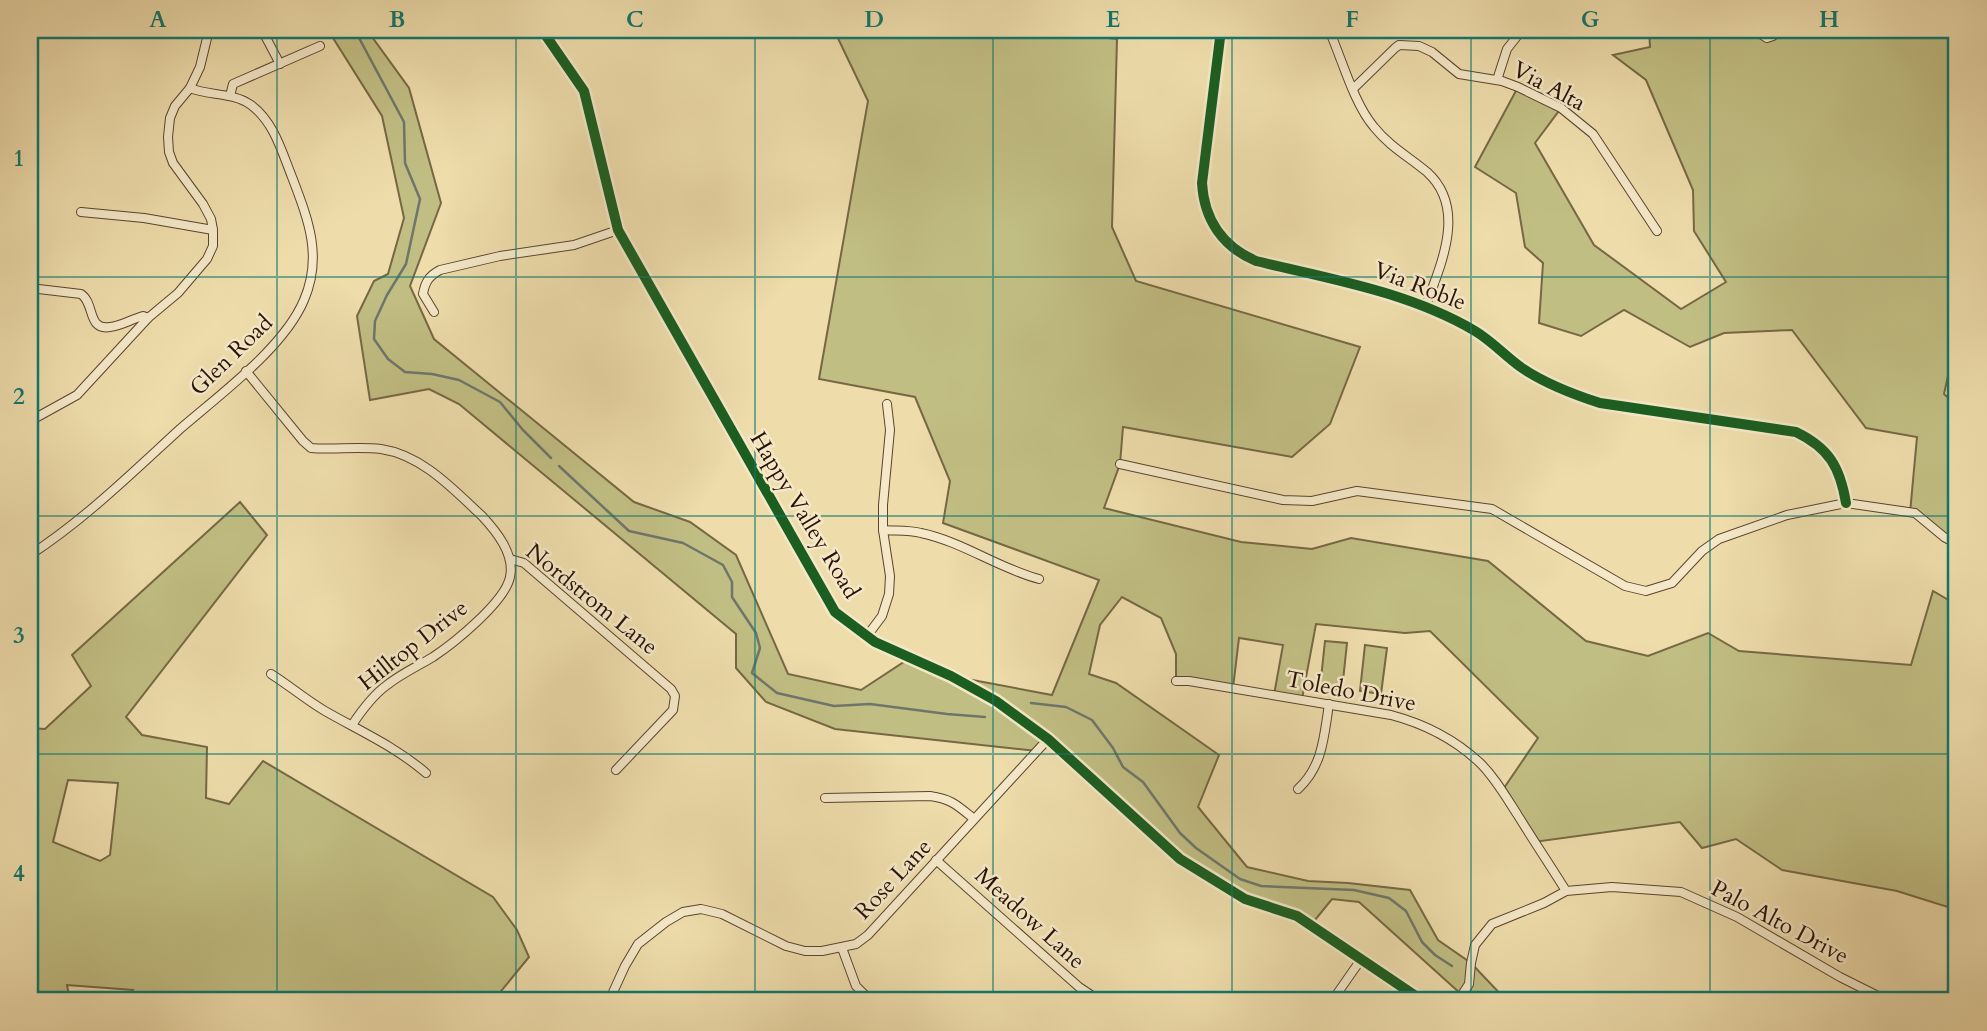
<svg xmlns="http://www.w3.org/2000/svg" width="1987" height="1031" font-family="Cardo,serif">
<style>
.green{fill:#c1be83;stroke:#766844;stroke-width:2;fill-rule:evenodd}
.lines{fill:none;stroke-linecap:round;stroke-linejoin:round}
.stream{stroke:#6e766c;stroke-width:2.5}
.minor-casing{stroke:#5b442e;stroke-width:10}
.tertiary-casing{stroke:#5b442e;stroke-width:12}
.minor{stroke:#f4e8c8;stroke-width:8}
.tertiary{stroke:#f4e8c8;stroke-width:10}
.cycleway-casing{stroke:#f4e8c8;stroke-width:15}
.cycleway{stroke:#1b5e20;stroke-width:10}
.grid{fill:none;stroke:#0f766e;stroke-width:2;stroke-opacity:0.55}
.labels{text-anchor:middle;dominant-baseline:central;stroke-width:5;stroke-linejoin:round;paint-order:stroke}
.street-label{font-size:23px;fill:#2a1105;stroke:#f4e8c8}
.neatline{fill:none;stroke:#0f766e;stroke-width:2.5}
.grid-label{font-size:23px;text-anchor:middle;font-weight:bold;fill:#0f766e}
</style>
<rect width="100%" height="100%" fill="#eedcab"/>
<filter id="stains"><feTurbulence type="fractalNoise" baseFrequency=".00286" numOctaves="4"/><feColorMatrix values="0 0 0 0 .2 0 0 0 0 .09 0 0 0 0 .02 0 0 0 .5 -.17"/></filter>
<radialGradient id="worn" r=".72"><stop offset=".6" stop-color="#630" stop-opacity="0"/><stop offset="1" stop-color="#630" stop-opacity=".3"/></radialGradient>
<!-- green -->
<g class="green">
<polygon points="328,30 367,30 409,88 441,203 410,286 434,339 634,502 690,522 736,555 788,674 861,690 910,658 951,676 1052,695 1099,580 943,523 950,481 915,397 819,379 868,101 834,30 1038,30 1117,39 1112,227 1136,281 1360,347 1330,424 1292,457 1123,427 1120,464 1104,508 1241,542 1312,549 1351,538 1488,561 1586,641 1648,656 1708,633 1739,651 1911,665 1933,591 1957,605 1957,910 1897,891 1782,870 1736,839 1702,848 1680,822 1534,842 1502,791 1538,738 1430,631 1405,633 1316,624 1302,699 1274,695 1283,645 1239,638 1233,688 1176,681 1176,654 1161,618 1122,597 1100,625 1089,674 1116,683 1219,755 1198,807 1247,867 1308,881 1348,883 1410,890 1438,940 1471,963 1507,1001 1458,1001 1461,994 1359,902 1332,899 1311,925 1245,899 1206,876 1048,739 1037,751 835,729 766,702 736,668 736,634 459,404 429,389 370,400 357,316 374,281 388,274 404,218 382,116"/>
<polygon points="1649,30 1957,30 1957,335 1944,394 1957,406 1957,544 1910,513 1917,437 1866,428 1792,330 1724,333 1690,347 1624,310 1581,336 1539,323 1543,263 1525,247 1516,193 1475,167 1518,87 1561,108 1535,143 1594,245 1681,309 1726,282 1694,231 1693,190 1646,80 1613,55 1650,47"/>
<path d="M240 502 267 535 126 717 142 735 207 747 206 798 229 804 263 761 493 897 517 930 529 957 493 1001H130L133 990 67 985 70 1001H30V728L45 729 91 686 72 655ZM68 780 118 783 110 855 100 861 53 842Z"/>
<polygon points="1325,641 1347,643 1342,690 1320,688"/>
<polygon points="1365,645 1387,648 1381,694 1360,691"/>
</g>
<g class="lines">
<!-- stream -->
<g class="stream">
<polyline points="358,36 404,122 405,163 420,199 406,264 387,295 375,321 374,339 388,359 405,372 432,374 459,380 500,402 523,430 551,458"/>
<polyline points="559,466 629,531 683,543 723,565 732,582 732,597 756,633 760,648 752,673 777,693 834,706 870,704 947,714 985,717"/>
<polyline points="1031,703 1066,707 1092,720 1113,748 1123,767 1143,782 1180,833 1196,848 1240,879 1261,886 1354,890 1389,898 1406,911 1422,942 1435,955 1452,966"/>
<polyline points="1487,997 1489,1001"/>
</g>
<defs>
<g id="minor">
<polyline points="262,30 280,64"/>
<path d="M1221 30 1202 183C1204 220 1223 247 1256 261 1330 279 1409 292 1475 331 1492 341 1506 357 1522 368 1546 384 1572 394 1600 403L1796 432C1829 448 1840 467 1846 503"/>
<path d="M1329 30C1342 59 1354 104 1374 127 1389 146 1409 157 1427 172 1468 209 1440 266 1425 308"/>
<polyline points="1757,30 1759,33 1767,38 1773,36 1779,30"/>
<polyline points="1497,80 1507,49 1522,30"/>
<polyline points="1353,89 1395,48 1399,45 1419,46 1432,52 1459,74 1502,81 1518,87 1561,108 1593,134 1657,231"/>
<polyline points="230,96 233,84 320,46"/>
<polyline points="81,212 144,218 213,230"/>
<path d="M30 288 81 294C95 303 87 331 110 327 121 326 132 319 143 316L148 318"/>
<path d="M434 312 423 294C425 282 429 276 440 270L500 256 574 245 618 230"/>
<path d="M246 371 303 441 311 448C334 450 358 446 381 449 422 455 453 489 482 516 496 531 515 554 510 577 505 602 454 643 433 657 418 666 401 674 387 685 373 695 362 710 352 725"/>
<polyline points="30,421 77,395 148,318 178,293 207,259 213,246 213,230 211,219 203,204 173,163 169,152 168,137 170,118 175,106 190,88 200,67 209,30"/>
<polyline points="1120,464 1283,500 1312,501 1357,491 1492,509 1625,586 1646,591 1672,583 1702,551 1719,539 1787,515 1846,503 1915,513 1944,537 1957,544"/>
<path d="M883 530C895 531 909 530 921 533 963 542 998 568 1039 579"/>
<path d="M30 555C84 520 132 473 180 429 219 395 284 348 304 300 323 256 308 219 292 177 282 152 274 122 251 105 233 92 209 96 190 88"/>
<polyline points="510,559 524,563 671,689 675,696 673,710 616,770"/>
<polyline points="867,636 882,616 889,594 890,576 883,530 883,505 890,430 887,404"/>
<path d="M271 674C290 686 306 700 325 711 360 731 396 747 426 773"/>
<path d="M1176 681H1189L1391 715C1425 724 1453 738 1479 762 1494 776 1506 797 1517 814 1533 840 1550 865 1566 891"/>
<path d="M1298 789C1323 766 1324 736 1329 704"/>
<path d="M825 798 930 796C952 799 958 806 974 819"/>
<polyline points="936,860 1079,987 1100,1001"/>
<polyline points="842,948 856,986 871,1001"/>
<polyline points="609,1001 625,966 638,944 666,922 683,912 701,909 722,914 786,946 805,951 822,951 856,944 868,935 1048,739"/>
<polyline points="1332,1001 1362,958"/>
<polyline points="1458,1001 1469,984 1471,963 1475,945 1492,924 1544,903 1566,891 1612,887 1681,892 1737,917 1840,977 1888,1001"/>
<polyline points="1951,1001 1956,941 1952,899 1953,882"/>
</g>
<polyline id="tertiary" points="542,30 584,91 618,230 835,612 875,642 951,676 996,701 1048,739 1180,859 1245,899 1297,916 1423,1001"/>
</defs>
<!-- minor casing -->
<use href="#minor" class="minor-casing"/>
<!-- tertiary casing -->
<use href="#tertiary" class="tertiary-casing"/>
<!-- minor -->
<use href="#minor" class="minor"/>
<!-- tertiary -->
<use href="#tertiary" class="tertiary"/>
<defs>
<g id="cycleway">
<polyline points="542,30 584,91 618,230 835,612 875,642 951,676 996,701 1048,739 1180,859 1245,899 1297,916 1423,1001"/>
<path d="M1221 30 1202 183C1204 220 1223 247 1256 261 1330 279 1409 292 1475 331 1492 341 1506 357 1522 368 1546 384 1572 394 1600 403L1796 432C1829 448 1840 467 1846 503"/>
</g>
</defs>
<!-- cycleway casing -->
<use href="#cycleway" class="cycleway-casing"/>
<!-- cycleway -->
<use href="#cycleway" class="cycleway"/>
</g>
<!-- grid -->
<path class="grid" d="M277 30V1001M516 30V1001M755 30V1001M993 30V1001M1232 30V1001M1471 30V1001M1710 30V1001M30 277H1957M30 516H1957M30 754H1957"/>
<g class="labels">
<!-- street labels -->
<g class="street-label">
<text transform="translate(1549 86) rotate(28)">Via Alta</text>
<text transform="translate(1420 286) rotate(21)">Via Roble</text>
<text transform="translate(231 355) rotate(-44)">Glen Road</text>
<text transform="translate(805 515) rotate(59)">Happy Valley Road</text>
<text transform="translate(592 599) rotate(39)">Nordstrom Lane</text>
<text transform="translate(413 645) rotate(-38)">Hilltop Drive</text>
<text transform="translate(1351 691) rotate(11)">Toledo Drive</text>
<text transform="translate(893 879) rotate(-47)">Rose Lane</text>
<text transform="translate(1030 918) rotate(42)">Meadow Lane</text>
<text transform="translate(1780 922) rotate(28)">Palo Alto Drive</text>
</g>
</g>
<!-- margin -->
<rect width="1987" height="1031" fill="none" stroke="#eedcab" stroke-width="77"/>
<rect x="38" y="38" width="1910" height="954" class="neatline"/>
<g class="grid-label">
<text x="158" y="27">A</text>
<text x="397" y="27">B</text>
<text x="635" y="27">C</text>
<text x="874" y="27">D</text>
<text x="1113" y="27">E</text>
<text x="1352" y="27">F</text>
<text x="1590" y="27">G</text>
<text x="1829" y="27">H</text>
<text x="19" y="166">1</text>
<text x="19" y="404">2</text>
<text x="19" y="643">3</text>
<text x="19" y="881">4</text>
</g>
<rect width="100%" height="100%" filter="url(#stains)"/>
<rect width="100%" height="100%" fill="url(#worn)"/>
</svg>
